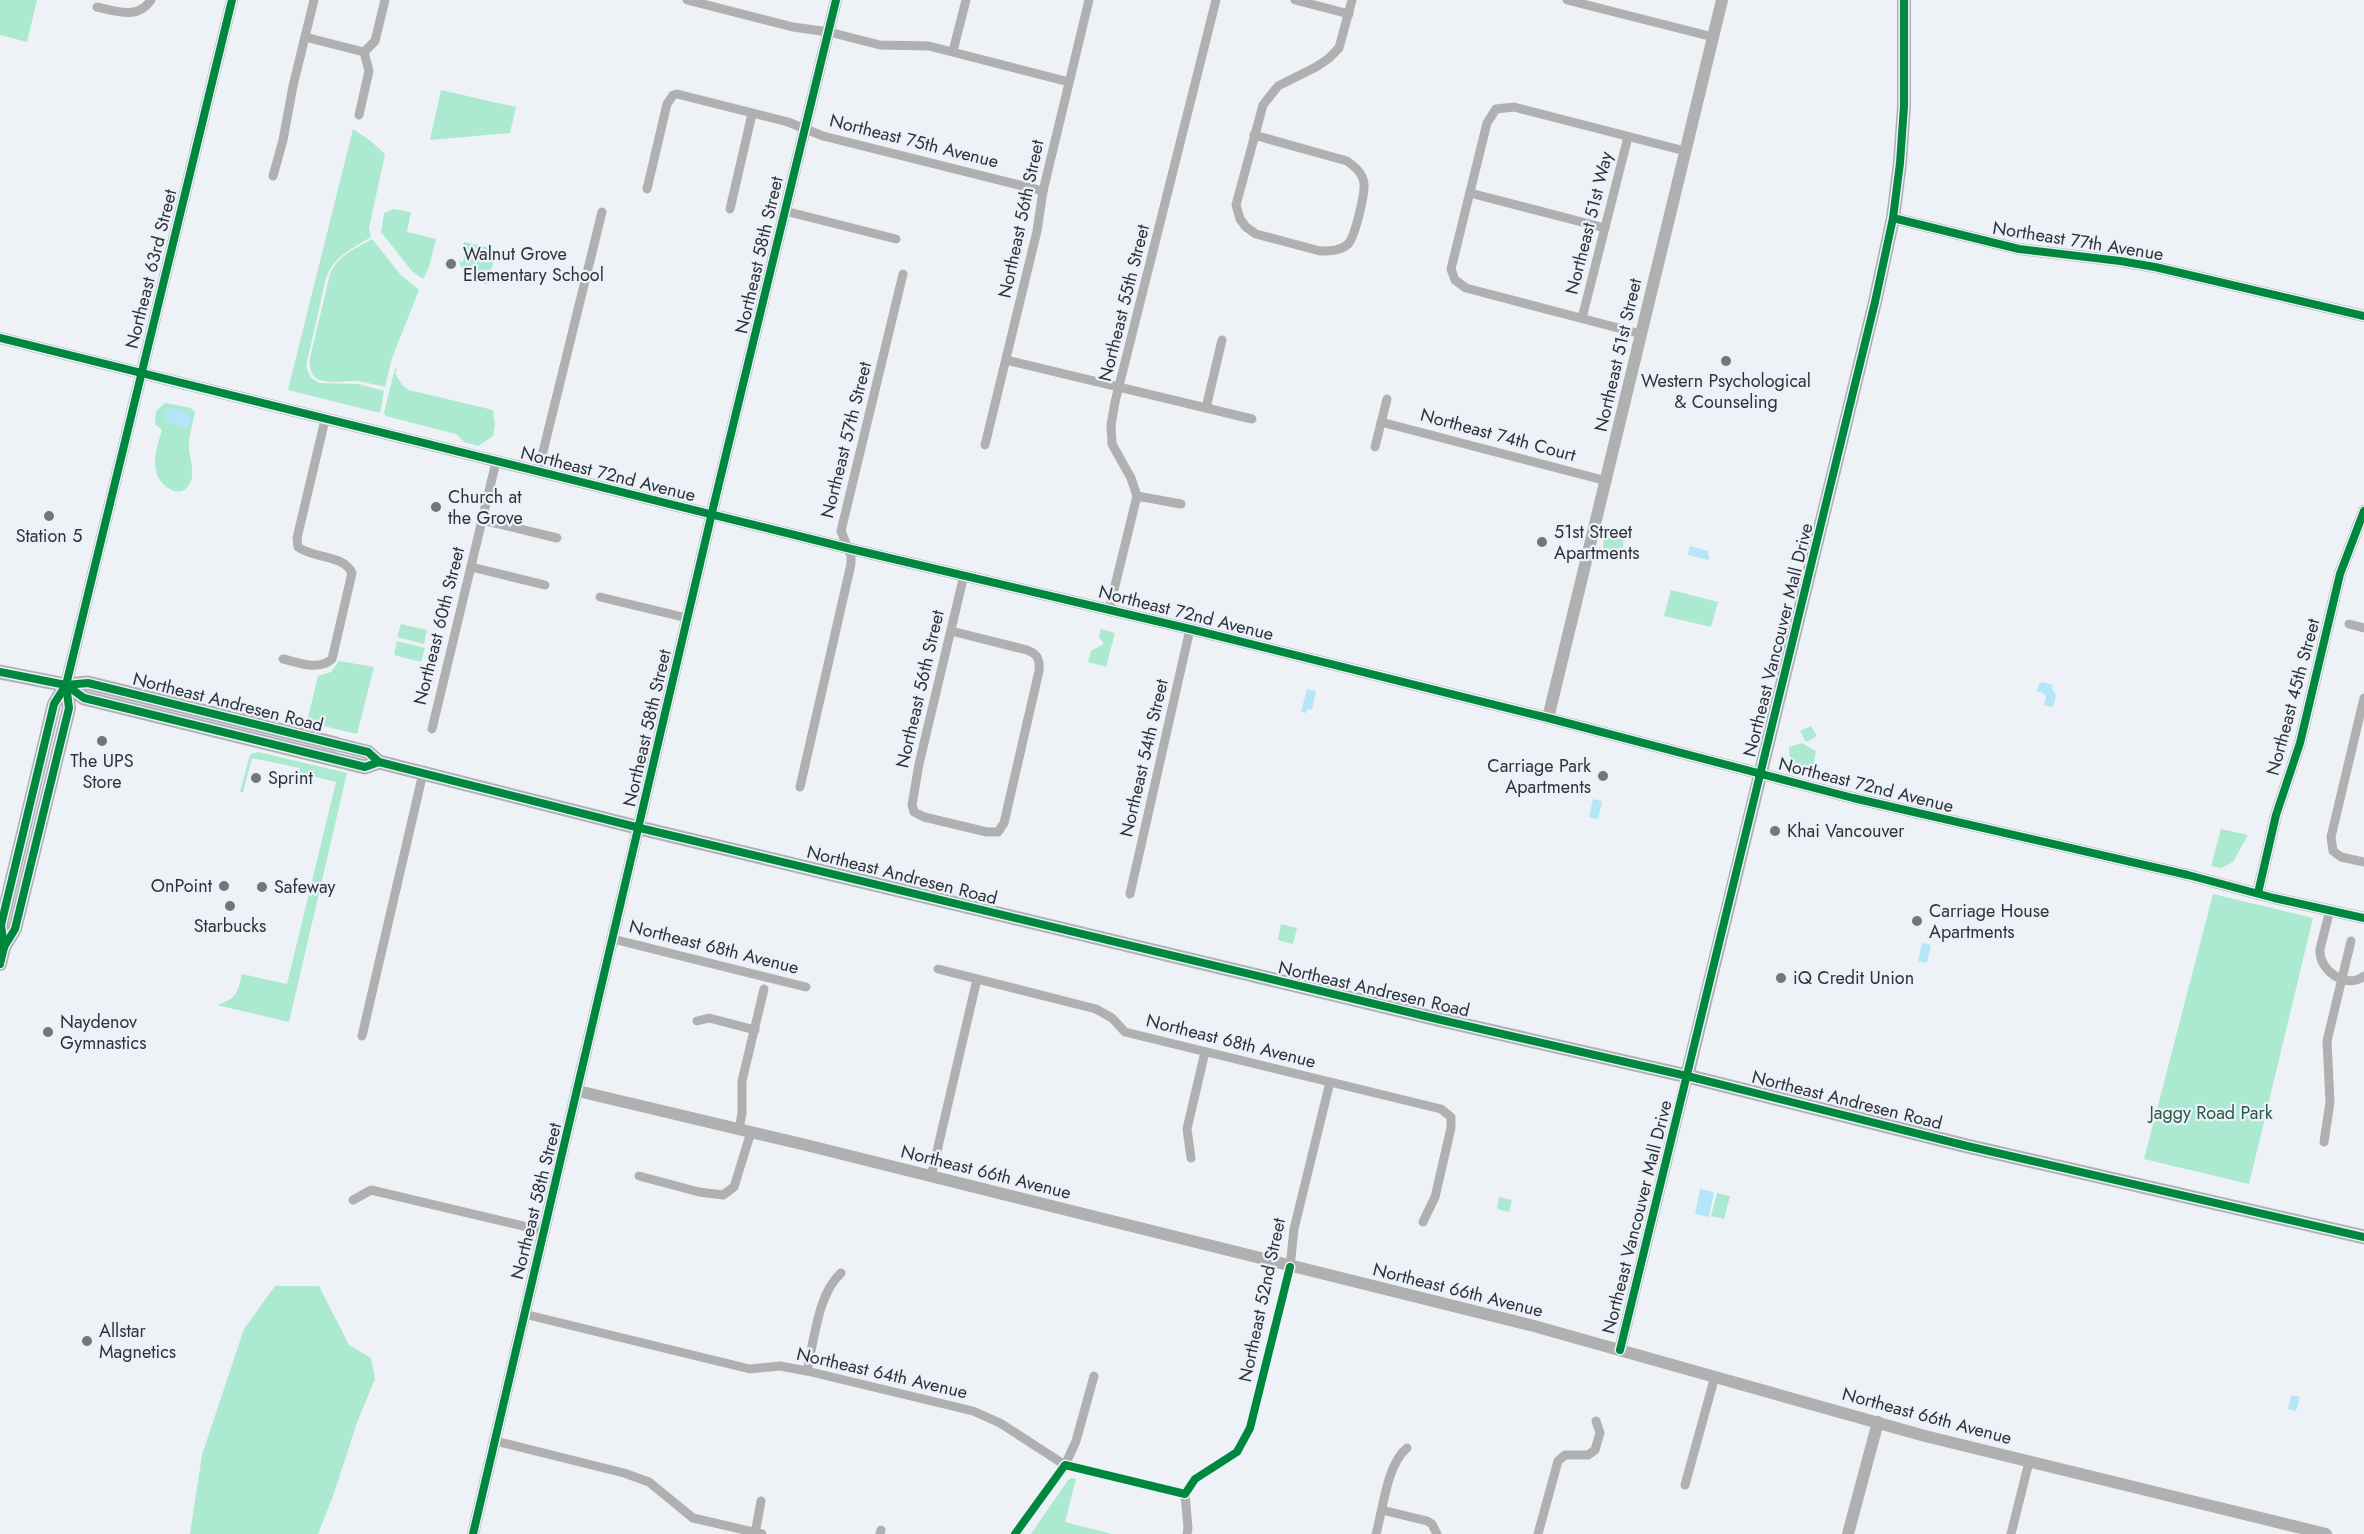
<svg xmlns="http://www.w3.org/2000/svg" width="2364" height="1534" font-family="Jost,sans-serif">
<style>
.green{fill:#abe9d0}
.water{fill:#b5e5f9}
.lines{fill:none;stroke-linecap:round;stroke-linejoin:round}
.minor{stroke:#b0b0b0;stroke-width:9}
.tertiary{stroke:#b0b0b0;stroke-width:12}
.secondary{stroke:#aeafb0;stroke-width:14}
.primary{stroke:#b2b2b5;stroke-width:15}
.cycleway-casing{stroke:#eaf1fa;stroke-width:11}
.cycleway{stroke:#00873e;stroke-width:8}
.poi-dot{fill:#727579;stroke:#eaf1fa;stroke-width:2}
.labels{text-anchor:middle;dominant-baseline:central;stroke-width:4.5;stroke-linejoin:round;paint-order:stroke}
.street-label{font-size:18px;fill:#303236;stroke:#eaf1fa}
.poi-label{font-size:18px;fill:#303236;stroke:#eaf1fa;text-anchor:start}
.park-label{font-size:18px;fill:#2b5a45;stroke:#eaf1fa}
</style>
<rect width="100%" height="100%" fill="#eef2f6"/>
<!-- green -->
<g class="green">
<polygon points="0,0 37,0 27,42 0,35"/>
<polygon points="441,90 516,107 510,133 430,140"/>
<path d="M353 129 372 142 385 154 369 228 371 237C352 249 334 256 326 278L306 366 311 378 320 383 359 384 384 391 380 413 288 390Z"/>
<polygon points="394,209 411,212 407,232 436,239 429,267 423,279 412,271 381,232 384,213"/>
<path d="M372 239 400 274 419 290 392 358 385 387C376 385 366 382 356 381 335 380 307 390 310 358L330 274C338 255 355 249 372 239Z"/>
<path d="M464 242 488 247 487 251 496 253 487 284C472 281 464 276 459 261L463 262 466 247 463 246Z"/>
<polygon points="395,368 397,369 395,373 402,385 409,390 493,410 495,425 493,436 478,446 464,442 456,434 386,416 384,413"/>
<path d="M165 403 191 408 195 412C193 423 188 437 189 449 190 460 196 475 189 485 179 501 158 484 156 471 153 457 158 443 162 430L155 424 156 411Z"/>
<polygon points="1604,538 1623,539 1623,553 1603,551"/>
<polygon points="1671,590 1718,602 1711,627 1664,616"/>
<polygon points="401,624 427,630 424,644 397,637"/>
<polygon points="1101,629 1115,633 1106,667 1088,662 1091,651 1104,644 1099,637"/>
<polygon points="397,641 425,648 421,662 394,655"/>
<polygon points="339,661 374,667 357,734 307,722 318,676 331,672"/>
<polygon points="1811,726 1817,736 1806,742 1800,731"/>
<polygon points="1802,743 1816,751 1813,767 1790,763 1789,747"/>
<path d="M258 752 347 773 289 1022 217 1005C237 998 237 994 242 974L287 984 336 782 300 773V768L252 758 243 792H240L249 758 251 754Z"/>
<polygon points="2221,829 2248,835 2233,862 2221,868 2211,866"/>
<polygon points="2213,894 2313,918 2249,1184 2144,1159"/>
<polygon points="1281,924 1297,928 1293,944 1278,940"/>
<polygon points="1717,1193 1730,1196 1724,1219 1711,1216"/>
<polygon points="1499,1197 1512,1200 1509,1212 1497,1209"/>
<polygon points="275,1286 319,1286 349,1345 371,1358 375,1379 358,1420 333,1496 318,1534 190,1534 202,1455 244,1329"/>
<polygon points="1072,1478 1076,1479 1065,1522 1112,1534 1031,1534 1068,1480"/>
</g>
<!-- water -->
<g class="water">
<polygon points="171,408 188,414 192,418 187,428 167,422 165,416 168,410"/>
<polygon points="1690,546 1708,551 1709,560 1688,555"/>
<polygon points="2042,682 2053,685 2052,689 2056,695 2054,705 2051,707 2044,705 2046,697 2043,693 2037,691 2039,684"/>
<polygon points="1307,689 1316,691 1312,710 1307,709 1306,713 1301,712"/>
<polygon points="1593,799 1602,801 1598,819 1589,817"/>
<polygon points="1922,943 1931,945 1927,963 1918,961"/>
<polygon points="1700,1189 1714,1192 1709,1217 1695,1214"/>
<polygon points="2291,1395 2300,1397 2296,1411 2288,1409"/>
</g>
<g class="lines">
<!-- minor -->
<g class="minor">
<polyline points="687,0 793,27 829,32 880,45 929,46 1069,82"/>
<polyline points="1295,0 1349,14"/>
<polyline points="1567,0 1713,37"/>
<path d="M97 7C116 11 138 20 151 0"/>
<polyline points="305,37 364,52"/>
<polyline points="953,51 966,0"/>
<polyline points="359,115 369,71 364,52 375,41 385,0"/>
<path d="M1254 135 1347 161C1355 167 1363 173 1364 184 1365 194 1355 237 1348 244 1340 251 1330 251 1320 251L1256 234 1246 227 1240 219 1236 205 1263 105 1278 86 1316 67 1328 59 1339 48 1352 0"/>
<polyline points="273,176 283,140 293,86 314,0"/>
<polyline points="647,189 667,104 673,95 677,94 788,122 823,136 1043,191"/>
<polyline points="1470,193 1605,228"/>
<polyline points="730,209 752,114"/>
<polyline points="785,211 896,239"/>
<polyline points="1582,318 1628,137"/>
<polyline points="1641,334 1466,288 1455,280 1451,269 1487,123 1496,109 1514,107 1685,151"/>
<polyline points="1006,360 1252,419"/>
<polyline points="1206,408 1222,340"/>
<polyline points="1381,422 1607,481"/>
<polyline points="985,445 1037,231 1043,191 1089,0"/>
<polyline points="1375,447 1387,399"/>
<polyline points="538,472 602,212"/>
<polyline points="1137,496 1181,504"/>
<polyline points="482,520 557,538"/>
<polyline points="471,567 545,585"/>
<polyline points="600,597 687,618"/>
<polyline points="1109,610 1137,496 1131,478 1112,444 1111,425 1115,402 1216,0"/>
<polyline points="2349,624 2364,628"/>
<path d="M951 631 1027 650C1038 654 1040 660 1039 671L1004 823 998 832H987L924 817 914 812 912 805 919 764 964 575"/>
<path d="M283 659C300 663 319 671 332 659L352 573C343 554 314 559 298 547L297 538 325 420"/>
<polyline points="2364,698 2331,837 2333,851 2341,857 2364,862"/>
<polyline points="432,729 496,462"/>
<polyline points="800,787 851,564 851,556 841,531 903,274"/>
<polyline points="1130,894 1190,629"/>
<path d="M2330 910 2320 949C2318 970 2346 990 2364 976"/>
<polyline points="613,939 806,987"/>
<polyline points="938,969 1096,1009 1112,1018 1125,1032 1441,1109 1451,1117 1451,1128 1435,1197 1423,1222"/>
<polyline points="697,1021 709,1018 755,1030"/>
<polyline points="362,1036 423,773"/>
<polyline points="739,1130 742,1113 742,1081 764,989"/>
<polyline points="2324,1142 2330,1102 2327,1041 2351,941"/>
<polyline points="1191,1158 1187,1129 1205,1052"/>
<polyline points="639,1176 699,1192 723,1195 734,1187 751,1132"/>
<polyline points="931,1177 977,979"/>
<polyline points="353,1200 371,1190 544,1231"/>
<polyline points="524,1314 750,1369 780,1366 807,1371 973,1411 1000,1423 1065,1465 1185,1494"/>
<path d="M807 1371C814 1341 818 1293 841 1273"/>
<polyline points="495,1441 624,1473 649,1482 693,1518 762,1534"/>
<polyline points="1685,1485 1715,1376"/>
<polyline points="1382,1510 1427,1521 1432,1524 1437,1534"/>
<polyline points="755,1534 761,1501"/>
<polyline points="880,1534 881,1530"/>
<polyline points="1015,1534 1065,1465 1076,1441 1094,1376"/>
<polyline points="1187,1534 1188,1528 1185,1494 1195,1479 1237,1452 1250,1428 1290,1267 1294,1229 1330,1082"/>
<path d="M1376 1534C1383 1509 1387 1464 1407 1448"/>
<polyline points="1538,1534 1558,1461 1565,1455 1588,1455 1595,1450 1600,1433 1596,1421"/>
<polyline points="2011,1534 2029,1462"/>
</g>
<!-- tertiary -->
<g class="tertiary">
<polyline points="1893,218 2019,249 2120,261 2155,267 2364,316"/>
<polyline points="0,338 847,548 1190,629 1548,718 1853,798 2188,875 2274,898 2364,918"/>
<polyline points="66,685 232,0"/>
<polyline points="1548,718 1722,0"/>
<polyline points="2258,893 2276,815 2300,743 2340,574 2364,511"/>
<polyline points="578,1091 806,1145 1534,1326 1925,1436 2326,1534"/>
<polyline points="1620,1350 1687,1076"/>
<polyline points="473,1534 714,504 836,0"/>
<polyline points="1848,1534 1878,1422"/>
</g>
<!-- secondary -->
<g class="secondary">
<polyline points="336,744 368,752 379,762"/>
<polyline points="4,947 1,925 54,704 66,685"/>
<polyline points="0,964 4,947 15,929 69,708 66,685"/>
<polyline points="1687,1076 1875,302 1893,218 1900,163 1904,106 1904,0"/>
</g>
<!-- primary -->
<g class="primary">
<polyline points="0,672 66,685 84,698 365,767 379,762 640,828 1437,1019 1687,1076 1967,1146 2364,1237"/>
<polyline points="66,685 88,683 336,744"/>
</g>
<defs>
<g id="cycleway">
<polyline points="1893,218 2019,249 2120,261 2155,267 2364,316"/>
<polyline points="0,338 847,548 1190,629 1548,718 1853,798 2188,875 2274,898 2364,918"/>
<polyline points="0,672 66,685 84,698 365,767 379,762"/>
<polyline points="66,685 88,683 368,752 379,762 640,828 1437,1019 1687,1076 1967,1146 2364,1237"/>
<polyline points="2258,893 2276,815 2300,743 2340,574 2364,511"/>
<polyline points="4,947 1,925 54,704 66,685"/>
<polyline points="0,964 4,947 15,929 69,708 66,685 232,0"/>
<polyline points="1620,1350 1875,302 1893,218 1900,163 1904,106 1904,0"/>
<polyline points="473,1534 714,504 836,0"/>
<polyline points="1015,1534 1065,1465 1185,1494 1195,1479 1237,1452 1250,1428 1290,1267"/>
</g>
</defs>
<!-- cycleway casing -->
<use href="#cycleway" class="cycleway-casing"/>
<!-- cycleway -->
<use href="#cycleway" class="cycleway"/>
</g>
<!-- markers -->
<g class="poi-dot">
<circle cx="451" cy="264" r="6"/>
<circle cx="1726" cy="361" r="6"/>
<circle cx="436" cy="507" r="6"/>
<circle cx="49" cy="516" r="6"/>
<circle cx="1542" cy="542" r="6"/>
<circle cx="102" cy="741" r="6"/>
<circle cx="1603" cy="776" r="6"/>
<circle cx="256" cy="778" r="6"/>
<circle cx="1775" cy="831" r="6"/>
<circle cx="224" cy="886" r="6"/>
<circle cx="262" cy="887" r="6"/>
<circle cx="230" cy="906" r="6"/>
<circle cx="1917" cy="921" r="6"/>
<circle cx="1781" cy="978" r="6"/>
<circle cx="48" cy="1032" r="6"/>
<circle cx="87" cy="1341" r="6"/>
</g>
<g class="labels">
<!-- street labels -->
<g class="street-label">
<text transform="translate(914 141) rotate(14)">Northeast 75th Avenue</text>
<text transform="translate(1021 219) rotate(-78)">Northeast 56th Street</text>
<text transform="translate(1589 223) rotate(-76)">Northeast 51st Way</text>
<text transform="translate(2078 241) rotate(9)">Northeast 77th Avenue</text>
<text transform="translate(759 255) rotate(-77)">Northeast 58th Street</text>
<text transform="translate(151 269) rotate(-76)">Northeast 63rd Street</text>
<text transform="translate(1124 303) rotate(-76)">Northeast 55th Street</text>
<text transform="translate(1618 355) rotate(-77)">Northeast 51st Street</text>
<text transform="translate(1498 435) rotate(15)">Northeast 74th Court</text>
<text transform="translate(846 440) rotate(-76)">Northeast 57th Street</text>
<text transform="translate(608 474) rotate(14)">Northeast 72nd Avenue</text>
<text transform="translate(1186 613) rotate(14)">Northeast 72nd Avenue</text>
<text transform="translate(439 626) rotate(-76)">Northeast 60th Street</text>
<text transform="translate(1778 640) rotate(-76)">Northeast Vancouver Mall Drive</text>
<text transform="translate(920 689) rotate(-77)">Northeast 56th Street</text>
<text transform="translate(2293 697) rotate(-75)">Northeast 45th Street</text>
<text transform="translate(228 702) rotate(14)">Northeast Andresen Road</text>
<text transform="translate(647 728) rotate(-77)">Northeast 58th Street</text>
<text transform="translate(1144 758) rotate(-77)">Northeast 54th Street</text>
<text transform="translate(1866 785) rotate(14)">Northeast 72nd Avenue</text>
<text transform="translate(902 875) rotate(14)">Northeast Andresen Road</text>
<text transform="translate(714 947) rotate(14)">Northeast 68th Avenue</text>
<text transform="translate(1374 989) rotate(13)">Northeast Andresen Road</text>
<text transform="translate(1231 1041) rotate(14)">Northeast 68th Avenue</text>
<text transform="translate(1847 1100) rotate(14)">Northeast Andresen Road</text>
<text transform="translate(986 1172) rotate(14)">Northeast 66th Avenue</text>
<text transform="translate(536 1201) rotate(-76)">Northeast 58th Street</text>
<text transform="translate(1637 1217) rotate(-76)">Northeast Vancouver Mall Drive</text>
<text transform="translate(1458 1290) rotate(14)">Northeast 66th Avenue</text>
<text transform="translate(1262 1300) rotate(-78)">Northeast 52nd Street</text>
<text transform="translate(882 1373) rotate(13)">Northeast 64th Avenue</text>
<text transform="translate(1927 1416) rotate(15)">Northeast 66th Avenue</text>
</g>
<!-- poi labels -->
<g class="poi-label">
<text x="463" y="254">Walnut Grove<tspan x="463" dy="21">Elementary School</tspan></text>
<text x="1726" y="381" text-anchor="middle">Western Psychological<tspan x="1726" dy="21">&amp; Counseling</tspan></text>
<text x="448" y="497">Church at<tspan x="448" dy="21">the Grove</tspan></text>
<text x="1554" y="532">51st Street<tspan x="1554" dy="21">Apartments</tspan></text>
<text x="49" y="536" text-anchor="middle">Station 5</text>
<text x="102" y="761" text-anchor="middle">The UPS<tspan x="102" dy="21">Store</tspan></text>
<text x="1591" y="766" text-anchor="end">Carriage Park<tspan x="1591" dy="21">Apartments</tspan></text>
<text x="268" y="778">Sprint</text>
<text x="1787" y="831">Khai Vancouver</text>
<text x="212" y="886" text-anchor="end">OnPoint</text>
<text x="274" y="887">Safeway</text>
<text x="1929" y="911">Carriage House<tspan x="1929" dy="21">Apartments</tspan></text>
<text x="230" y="926" text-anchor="middle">Starbucks</text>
<text x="1793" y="978">iQ Credit Union</text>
<text x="60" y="1022">Naydenov<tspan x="60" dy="21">Gymnastics</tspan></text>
<text x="99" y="1331">Allstar<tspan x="99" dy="21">Magnetics</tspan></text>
</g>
<!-- park labels -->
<g class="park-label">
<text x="2211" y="1113">Jaggy Road Park</text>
</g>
</g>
</svg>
